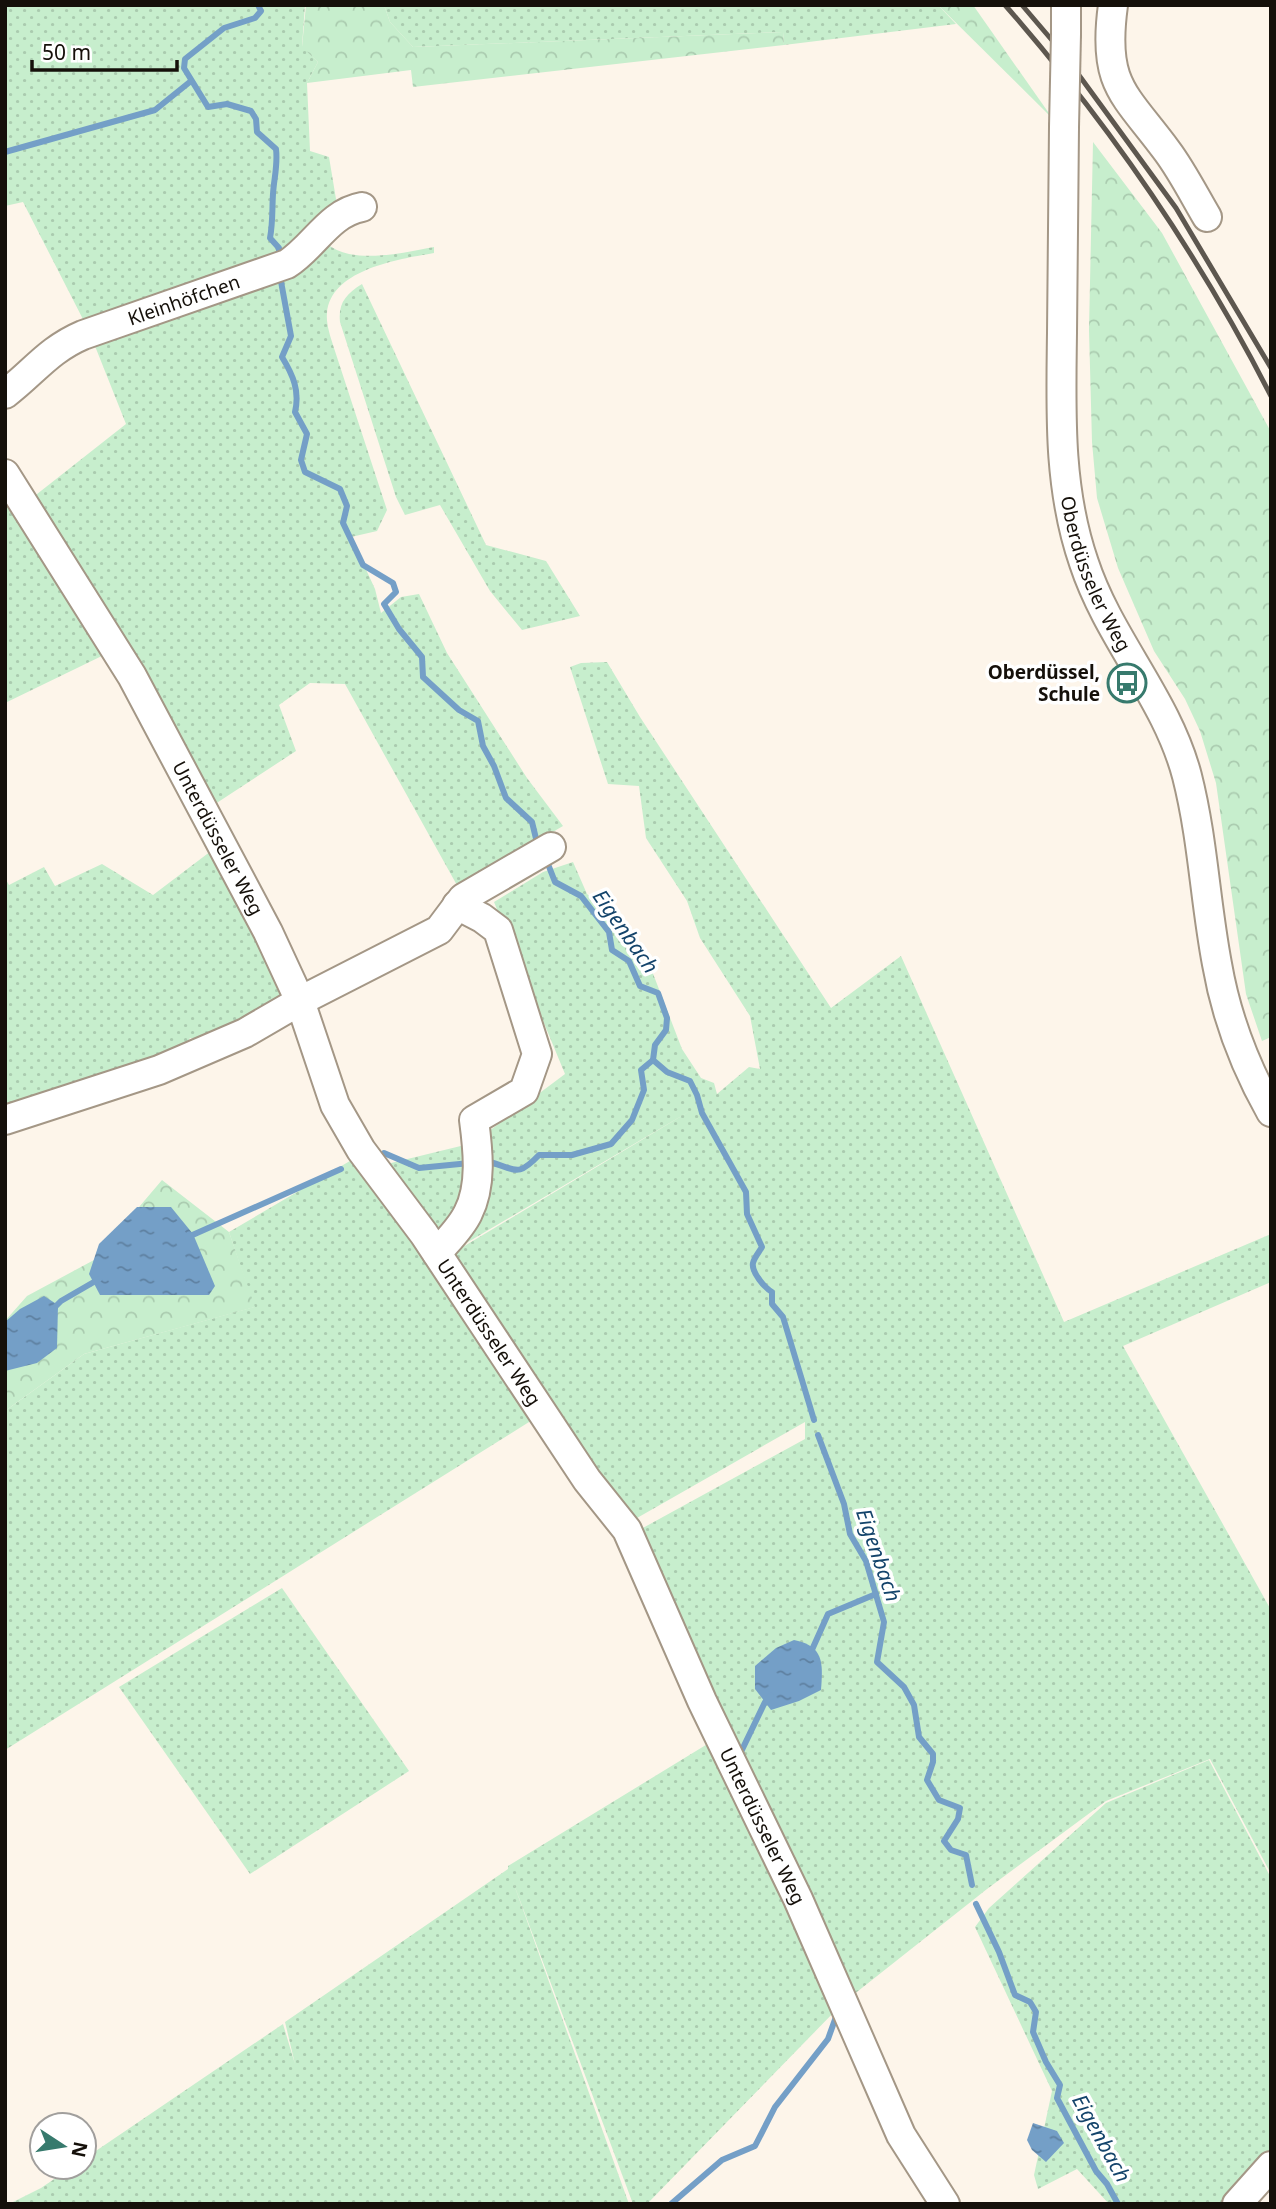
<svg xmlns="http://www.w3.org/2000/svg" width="1276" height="2209" font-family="'Noto Sans',sans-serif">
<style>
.grass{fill:url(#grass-dots)}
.forest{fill:url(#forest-crowns)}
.water{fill:url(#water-ripples)}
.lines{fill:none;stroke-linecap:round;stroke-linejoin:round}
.stream{stroke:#749fc7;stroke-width:6}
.minor-casing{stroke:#a49786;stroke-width:32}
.minor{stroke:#fff;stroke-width:28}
.rail{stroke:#5d574f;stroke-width:5}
.minor-bridge-casing{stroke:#a49786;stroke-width:32;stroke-linecap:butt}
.minor-bridge{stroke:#fff;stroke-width:28}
.labels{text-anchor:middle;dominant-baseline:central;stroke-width:7;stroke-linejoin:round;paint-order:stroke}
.street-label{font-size:19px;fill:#15100a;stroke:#fff}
.poi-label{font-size:19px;font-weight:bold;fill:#15100a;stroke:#fff;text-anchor:end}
.water-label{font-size:21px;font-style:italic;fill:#14446b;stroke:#fff}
</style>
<defs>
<pattern id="grass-dots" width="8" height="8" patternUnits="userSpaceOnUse" patternTransform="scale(1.75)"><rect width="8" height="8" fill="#c7eecd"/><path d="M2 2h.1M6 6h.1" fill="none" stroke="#aacbaf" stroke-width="1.8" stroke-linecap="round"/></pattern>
<pattern id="forest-crowns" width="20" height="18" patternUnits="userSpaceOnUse" patternTransform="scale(1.75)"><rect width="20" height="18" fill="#c7eecd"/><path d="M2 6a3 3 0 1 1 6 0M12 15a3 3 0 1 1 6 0" fill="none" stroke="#aacbaf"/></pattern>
<pattern id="water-ripples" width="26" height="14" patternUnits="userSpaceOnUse" patternTransform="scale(1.75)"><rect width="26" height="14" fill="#749fc7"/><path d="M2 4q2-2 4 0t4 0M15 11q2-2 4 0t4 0" fill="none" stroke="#5e80a0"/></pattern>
</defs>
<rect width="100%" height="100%" fill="#fdf5ea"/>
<!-- grass -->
<g class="grass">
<polygon points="5,5 305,5 302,46 318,62 307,83 310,151 329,157 338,211 303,249 88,329 23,202 5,206"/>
<polygon points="384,5 938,5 956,24 784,45 783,32 413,47 390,22"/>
<path d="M322 239C346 267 401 253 434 247V253C400 259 331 269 327 313 326 324 330 335 333 345L387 510 377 531 351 537 375 589 381 613 401 597 419 594 447 653 527 778 563 826 458 887 345 684 310 683 279 705 296 751 209 808 32 498 126 424 91 336Z"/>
<path d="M362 284 486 545 546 561 580 616 522 630 490 591 440 505 405 515 396 497 340 322C338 303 346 294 362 284Z"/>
<polygon points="5,487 108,653 5,703"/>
<polygon points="607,662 640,717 831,1008 901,956 1064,1322 1271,1234 1271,1282 1123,1346 1271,1610 1271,1874 1210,1759 1106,1801 987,1889 848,1999 641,1529 805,1439 805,1422 637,1518 625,1510 446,1257 695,1108 446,1255 387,1164 473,1143 565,1074 494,902 543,872 573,862 587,894 628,927 647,958 682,1049 701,1078 714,1083 717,1094 749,1067 760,1069 750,1016 700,938 687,901 646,838 639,786 608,784 570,667 581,663"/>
<polygon points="215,848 293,996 210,1042 190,1038 183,1050 5,1112 5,878 9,885 44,867 55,886 102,864 153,895"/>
<polygon points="355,1158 537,1417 5,1750 5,1411 84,1354 254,1307 229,1232"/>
<polygon points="282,1588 409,1771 250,1874 119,1687"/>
<polygon points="714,1740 839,2007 647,2204 633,2204 512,1879 629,2204 9,2204 41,2188 72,2167 84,2167 84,2159 283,2024 295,2064 285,2022 508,1869 508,1866"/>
<polygon points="1209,1760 1271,1878 1271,2151 1231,2200 1224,2204 1109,2204 1077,2169 1038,2189 1034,2175 1052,2091 975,1927 989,1908 1106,1803"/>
</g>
<!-- forest -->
<g class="forest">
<polygon points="306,5 384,5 390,22 413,47 783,32 784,45 413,87 411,70 307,83 318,62 302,47"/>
<polygon points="938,5 973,5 1053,119"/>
<polygon points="1093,142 1162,233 1271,432 1271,1037 1262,1041 1246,994 1216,783 1200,731 1185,699 1154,651 1118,568 1097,498 1092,442 1089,330"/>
<polygon points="162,1180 229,1232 255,1307 84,1354 5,1411 5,1321 27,1296 94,1260"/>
</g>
<!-- water -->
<g class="water">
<polygon points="137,1207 171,1207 193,1234 215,1286 209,1295 100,1295 89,1274 99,1244"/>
<polygon points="44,1296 58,1305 57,1348 37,1363 5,1371 5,1322 20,1309"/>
<path d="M794 1640C824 1646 823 1663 821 1690L799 1701 771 1710 755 1689V1666L776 1648Z"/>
<polygon points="1033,2123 1057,2131 1064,2143 1046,2162 1032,2150 1027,2140"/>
</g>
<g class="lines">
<!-- stream -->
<g class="stream">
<path d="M258 5 261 11 255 18 224 28 185 59 184 68 208 107 227 104 251 111 256 119 257 132 276 149C278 165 274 178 273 194 272 209 273 222 270 238L279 248V259"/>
<polyline points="5,152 155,110 191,81"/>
<path d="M280 276 291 336 282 357C293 375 300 391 295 412L307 434 301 460 305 472 340 489 347 506 343 523 363 565 393 583 396 592 384 604 399 629 422 657 423 677 459 710 478 721 483 746 494 766 506 798 532 822 538 847"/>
<path d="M546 859 555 882 581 896 609 932 612 950 629 961 640 986 658 993 667 1018 666 1030 655 1045 653 1060 667 1072 690 1081 697 1095 702 1113 746 1192 747 1214 762 1247C759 1252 754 1258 753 1263 751 1272 765 1288 772 1292V1304L783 1317 814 1420"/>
<polyline points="384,1153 419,1168 470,1163"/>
<path d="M490 1162C517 1170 518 1177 539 1155H572L611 1144 632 1120 644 1090 641 1070 653 1060"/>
<polyline points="188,1237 341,1169"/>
<polyline points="53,1309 61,1301 99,1279"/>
<polyline points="818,1435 844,1504 850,1534 866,1561 884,1622 877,1662 904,1687 914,1705 919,1737 933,1754 933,1762 927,1780 939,1800 960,1808 958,1819 944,1841 951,1850 966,1855 972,1885"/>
<polyline points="811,1652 828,1614 876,1594"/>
<polyline points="742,1758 740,1754 765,1702 771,1696"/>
<polyline points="976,1904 999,1952 1015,1995 1030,2002 1036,2012 1033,2032 1046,2062 1060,2085 1057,2098 1096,2171 1107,2184 1118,2204"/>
<polyline points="671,2204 722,2160 755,2146 775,2107 828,2039 837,2014"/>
</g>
<defs>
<g id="minor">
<path d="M1113 5C1102 85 1124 93 1167 151 1182 171 1194 195 1207 217"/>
<polyline points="1066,34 1066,5"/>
<path id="s1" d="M1064 127C1063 196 1063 265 1062 333 1061 411 1058 488 1084 563 1109 639 1167 699 1187 776 1203 839 1205 901 1217 964 1226 1016 1245 1066 1271 1112"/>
<path id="s2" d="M5 394C34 372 48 350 83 335L287 264C314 247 329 213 362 207"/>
<path id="s3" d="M5 474 132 676 268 932 300 1001 335 1105 361 1150 424 1234 587 1480 627 1530 702 1701 798 1899 901 2135 945 2204"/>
<polyline points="5,1120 159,1070 245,1033 300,1001 439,930 463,898 551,847"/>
<path d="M437 1253C447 1241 461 1228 468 1213 482 1186 478 1150 474 1120L524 1091 537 1054 498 930 482 918 457 905"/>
<polyline points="1237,2204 1271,2166"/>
</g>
</defs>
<!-- minor casing -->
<use href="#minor" class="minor-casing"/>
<!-- minor -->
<use href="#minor" class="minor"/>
<!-- rail -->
<g class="rail">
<path d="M1005 5C1109 124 1199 255 1271 396"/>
<polyline points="1022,5 1062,52 1176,208 1271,368"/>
</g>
<defs>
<polyline id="minor-bridge" points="1064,127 1066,34"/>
</defs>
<!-- minor-bridge casing -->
<use href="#minor-bridge" class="minor-bridge-casing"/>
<!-- minor-bridge -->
<use href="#minor-bridge" class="minor-bridge"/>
</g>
<!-- icons -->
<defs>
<symbol id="bus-ring" viewBox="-11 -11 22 22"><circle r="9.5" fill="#fff" stroke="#377a6d" stroke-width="1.5"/><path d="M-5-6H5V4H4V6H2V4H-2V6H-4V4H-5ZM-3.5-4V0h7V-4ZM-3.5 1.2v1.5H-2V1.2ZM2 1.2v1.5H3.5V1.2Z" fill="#377a6d"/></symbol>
</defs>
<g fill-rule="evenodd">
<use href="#bus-ring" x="1105" y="661" width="44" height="44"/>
</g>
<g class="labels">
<!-- street labels -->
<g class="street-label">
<text stroke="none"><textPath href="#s2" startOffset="205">Kleinhöfchen</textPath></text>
<text stroke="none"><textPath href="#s1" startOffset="452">Oberdüsseler Weg</textPath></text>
<text stroke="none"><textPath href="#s3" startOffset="422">Unterdüsseler Weg</textPath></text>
<text stroke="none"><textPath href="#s3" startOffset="989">Unterdüsseler Weg</textPath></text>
<text stroke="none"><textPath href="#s3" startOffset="1556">Unterdüsseler Weg</textPath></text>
</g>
<!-- poi labels -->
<g class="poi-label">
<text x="1100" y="672">Oberdüssel,<tspan x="1100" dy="22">Schule</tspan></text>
</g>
<!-- water labels -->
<g class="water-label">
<text transform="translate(626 931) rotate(55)">Eigenbach</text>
<text transform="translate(879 1555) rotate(71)">Eigenbach</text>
<text transform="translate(1102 2138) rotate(61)">Eigenbach</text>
</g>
</g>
<!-- border -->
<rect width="1276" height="2209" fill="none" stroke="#15100a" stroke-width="14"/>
<!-- north arrow -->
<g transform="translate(63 2146) rotate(102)"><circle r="33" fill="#ffffff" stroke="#a19f9d" stroke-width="2"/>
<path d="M0-5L12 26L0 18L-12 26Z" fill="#377a6d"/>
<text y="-10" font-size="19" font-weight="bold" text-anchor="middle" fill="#15100a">N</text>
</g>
<!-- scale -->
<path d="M32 60v10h145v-10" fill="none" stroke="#15100a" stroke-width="3.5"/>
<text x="42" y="60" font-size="21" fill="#15100a" stroke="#ffffff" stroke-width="5" paint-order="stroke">50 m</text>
</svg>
